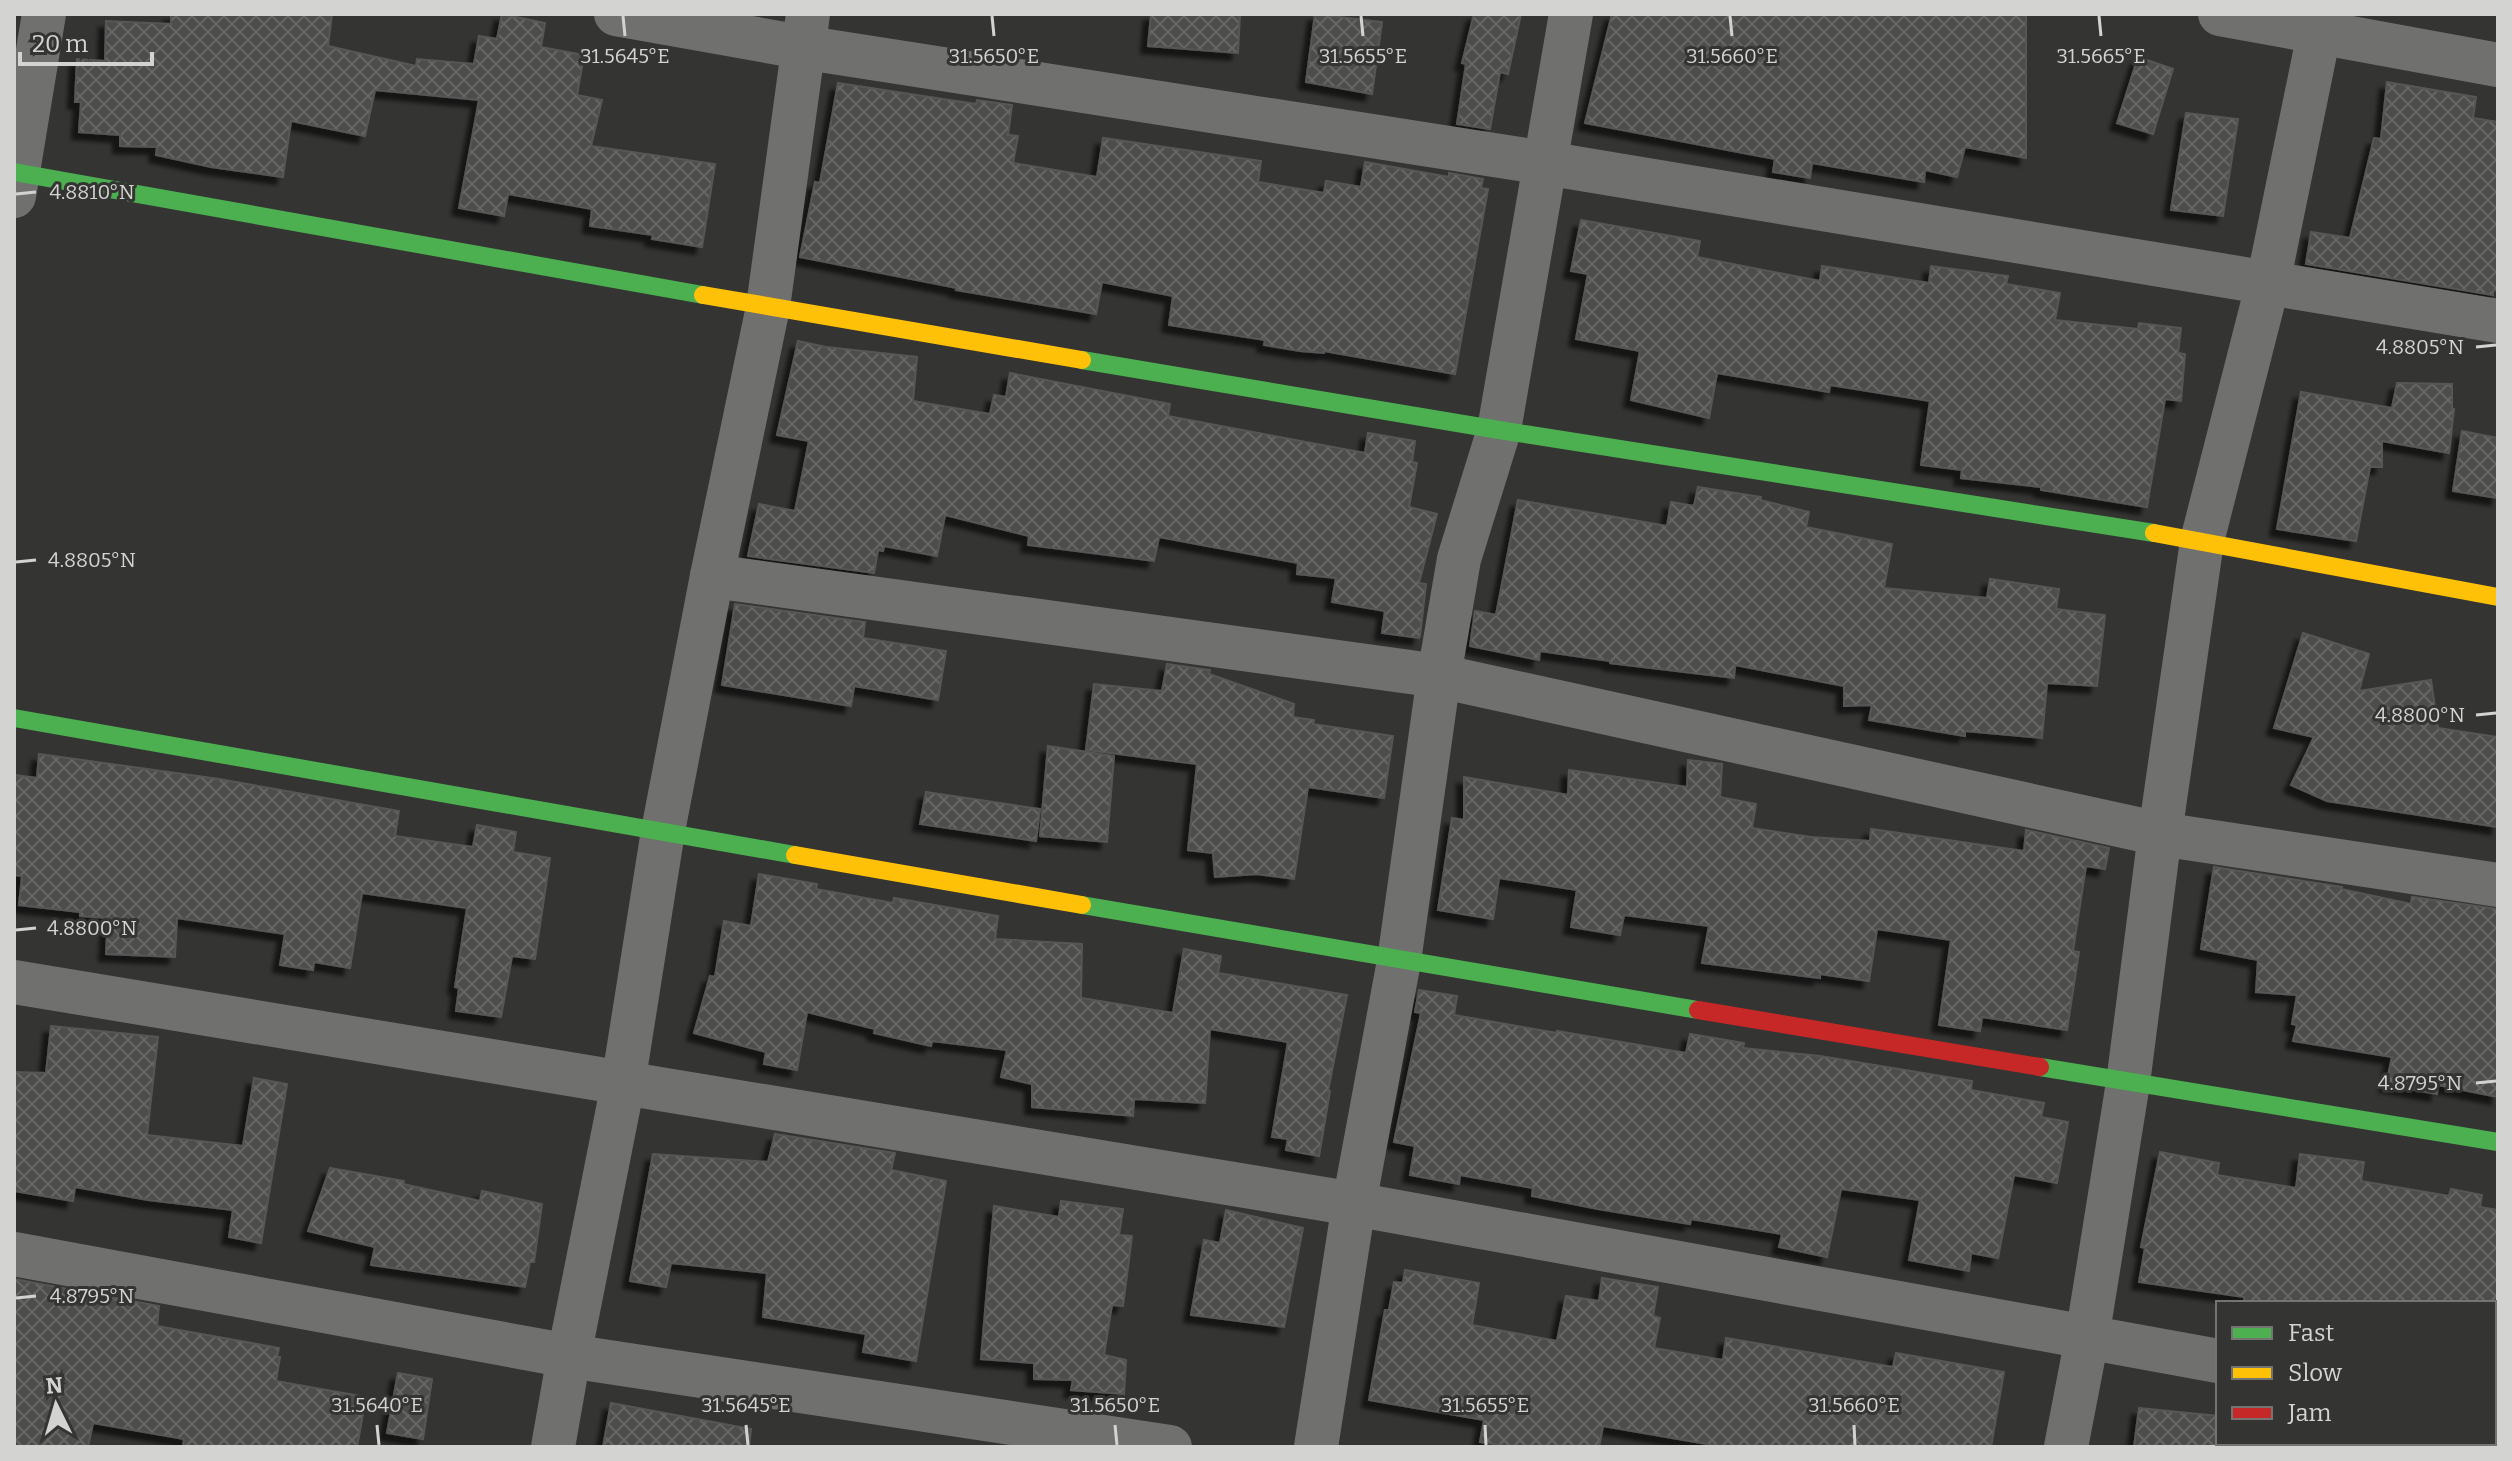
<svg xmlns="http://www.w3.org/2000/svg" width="2512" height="1461" font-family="Bitter,serif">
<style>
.building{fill:url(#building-cross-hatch);stroke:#575756;stroke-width:2;filter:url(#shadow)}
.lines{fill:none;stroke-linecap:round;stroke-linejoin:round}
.street{stroke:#70706f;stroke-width:44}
.fast{stroke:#4caf50;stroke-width:18}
.slow{stroke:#ffc107;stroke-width:18}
.jam{stroke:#c62828;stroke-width:18}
.ticks{fill:none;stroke:#d3d4d2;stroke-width:3}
.ticks-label{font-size:20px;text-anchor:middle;fill:#d3d4d2;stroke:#343532;stroke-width:6;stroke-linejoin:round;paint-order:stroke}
</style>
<defs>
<pattern id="building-cross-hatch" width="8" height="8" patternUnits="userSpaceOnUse" patternTransform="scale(2)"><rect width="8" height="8" fill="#4d4d4c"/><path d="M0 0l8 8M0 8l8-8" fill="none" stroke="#666665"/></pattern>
<filter id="shadow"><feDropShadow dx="-7" dy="7" stdDeviation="2" flood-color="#0009"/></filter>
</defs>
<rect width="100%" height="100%" fill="#343433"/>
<!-- building -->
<g class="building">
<polygon points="171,14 332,14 328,46 416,66 417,59 474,64 479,36 497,39 502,14 545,23 541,47 584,55 577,95 602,100 591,146 715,164 702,247 652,239 653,235 590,226 592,209 508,194 504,216 459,208 479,100 375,90 365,136 291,121 283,177 211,167 156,155 157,147 120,146 120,135 79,132 81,102 75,102 77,59 105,61 106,21 171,24"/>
<polygon points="1151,14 1240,14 1238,53 1148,46"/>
<polygon points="1315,14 1382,22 1372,94 1306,82"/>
<polygon points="1474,14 1521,14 1508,74 1500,72 1490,129 1457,124 1466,64 1462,63"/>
<polygon points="1612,14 2026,15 2026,158 1965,147 1957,177 1925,170 1924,182 1812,163 1810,178 1773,172 1775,159 1585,123"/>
<polygon points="2138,57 2173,69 2153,134 2117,123"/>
<polygon points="2387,82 2476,97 2473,118 2498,122 2498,291 2493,290 2493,295 2306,264 2311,232 2350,238 2374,138 2381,139"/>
<polygon points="838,83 976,104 977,100 1012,105 1008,135 1018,136 1013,163 1097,177 1103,138 1261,161 1258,182 1324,193 1326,181 1361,187 1365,162 1449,177 1449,173 1483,179 1481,188 1488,189 1455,374 1324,351 1324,353 1300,351 1264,345 1265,340 1169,325 1173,296 1102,282 1096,314 956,290 957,288 800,257 815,182 820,183"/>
<polygon points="2186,113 2238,119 2223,216 2171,210"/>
<polygon points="1581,220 1700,241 1697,257 1820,281 1822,266 1929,283 1931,266 2008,276 2006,284 2060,293 2055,320 2138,329 2139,323 2181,328 2178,353 2185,354 2181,401 2165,399 2147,507 2041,490 2041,487 1961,478 1962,470 1921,465 1930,401 1830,385 1829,392 1717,373 1709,418 1631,400 1640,351 1576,339 1588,274 1571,271"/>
<polygon points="798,341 826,347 917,357 913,401 990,414 994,395 1006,397 1010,373 1170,404 1168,416 1365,453 1368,433 1415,441 1412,462 1417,463 1409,507 1437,514 1419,583 1426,584 1420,636 1419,638 1382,633 1385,611 1332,602 1336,578 1297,574 1298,563 1159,537 1154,561 1028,545 1029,536 945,515 937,556 884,546 883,551 878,550 874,573 748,556 759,504 795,511 809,441 777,435"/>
<polygon points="2397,383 2452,384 2452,409 2454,409 2449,453 2382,441 2382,467 2370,467 2356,541 2277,529 2301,392 2392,408"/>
<polygon points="2462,431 2498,438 2498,498 2453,491"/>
<polygon points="1698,487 1761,497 1760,500 1809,512 1806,527 1892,544 1884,588 1987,598 1990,579 2059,589 2056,609 2105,615 2097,686 2047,683 2042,738 1965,731 1965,736 1869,720 1872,705 1844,706 1844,686 1735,665 1734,678 1610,663 1610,661 1540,651 1539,660 1470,646 1475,611 1496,615 1518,500 1667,526 1671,502 1694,506"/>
<polygon points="735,604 865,622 863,638 946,651 938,700 854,686 851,706 722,685"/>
<polygon points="2303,633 2369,654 2359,691 2431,680 2438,728 2498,737 2498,827 2327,801 2291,785 2314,737 2274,728"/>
<polygon points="1167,664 1210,670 1209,674 1294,704 1293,717 1314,720 1313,724 1393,736 1384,798 1308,787 1294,879 1257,874 1215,877 1213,853 1188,850 1197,764 1086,750 1094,684 1162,691"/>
<polygon points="1048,746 1114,756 1107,842 1040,836"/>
<polygon points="39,754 219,779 399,811 395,836 473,847 477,825 516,832 513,852 550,858 535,959 512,956 501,1017 456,1011 459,988 455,987 467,908 362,893 350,968 314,962 313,970 280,965 285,934 177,918 175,957 106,954 108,918 80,916 80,912 19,905 22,876 14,875 14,775 37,778"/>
<polygon points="1688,760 1722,764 1720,797 1756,804 1752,828 1811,837 1870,841 1871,829 2024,851 2026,830 2109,848 2105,869 2086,866 2073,951 2079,952 2067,1030 1982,1017 1980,1031 1939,1025 1951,940 1877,929 1869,981 1820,974 1820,978 1702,963 1709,926 1624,915 1620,935 1571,927 1577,890 1499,878 1493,919 1438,910 1452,818 1464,820 1464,777 1568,795 1569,770 1687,787"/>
<polygon points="926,792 1040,809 1036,841 920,824"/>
<polygon points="2214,867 2342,887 2341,889 2411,904 2412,897 2498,909 2498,1097 2438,1085 2437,1094 2386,1085 2392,1057 2293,1041 2297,1025 2292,1024 2297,995 2256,992 2258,960 2201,949"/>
<polygon points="759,874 817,884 816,889 893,903 894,898 998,916 995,939 1082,944 1081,998 1173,1013 1184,949 1221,956 1218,973 1347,995 1328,1091 1330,1091 1319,1156 1286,1150 1288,1139 1272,1137 1288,1042 1210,1029 1205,1103 1134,1099 1133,1116 1032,1107 1032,1084 1001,1077 1007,1050 932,1041 931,1046 874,1033 875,1029 807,1012 797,1070 764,1064 766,1052 694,1033 710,976 715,977 724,921 751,926"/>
<polygon points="1419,990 1457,996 1454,1015 1557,1033 1557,1031 1686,1053 1690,1034 1744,1043 1743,1048 1820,1056 1972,1081 1971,1090 2044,1103 2041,1117 2068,1122 2057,1183 2014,1175 1998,1258 1971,1253 1969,1271 1909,1260 1920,1200 1841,1189 1827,1257 1779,1247 1782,1234 1691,1219 1690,1224 1598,1209 1532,1196 1533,1188 1460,1175 1459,1184 1410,1175 1415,1146 1394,1142 1421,1013 1415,1012"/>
<polygon points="51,1026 158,1037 147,1135 243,1146 254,1078 287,1084 261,1243 229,1237 233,1210 148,1200 75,1187 73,1201 14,1191 14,1072 46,1073"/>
<polygon points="775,1134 895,1153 891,1170 946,1181 916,1361 863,1352 866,1334 763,1317 767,1273 671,1263 666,1287 630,1281 653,1154 768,1162"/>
<polygon points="2160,1152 2219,1163 2217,1175 2296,1188 2300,1154 2364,1162 2361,1181 2449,1196 2451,1189 2482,1195 2480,1207 2498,1210 2498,1303 2244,1303 2244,1297 2139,1282 2145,1248 2141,1247"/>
<polygon points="330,1168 404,1181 403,1184 480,1201 482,1191 542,1204 534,1262 530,1262 525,1287 371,1265 375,1247 308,1231"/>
<polygon points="1061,1201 1123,1209 1119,1235 1132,1236 1123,1306 1112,1305 1104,1355 1126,1360 1124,1394 1071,1390 1073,1380 1034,1379 1034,1363 981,1359 994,1206 1059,1217"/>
<polygon points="1226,1210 1303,1228 1284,1327 1191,1315 1204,1240 1220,1243"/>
<polygon points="1405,1270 1479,1283 1472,1325 1557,1341 1566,1296 1599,1301 1602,1278 1658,1287 1653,1316 1660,1318 1654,1348 1723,1360 1726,1338 1893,1367 1896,1353 2004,1372 1991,1447 1724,1447 1603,1426 1599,1447 1512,1447 1480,1442 1484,1420 1369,1400 1385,1310 1389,1310 1394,1282 1403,1283"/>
<polygon points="14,1279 159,1306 157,1326 279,1348 277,1357 280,1357 276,1381 366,1397 357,1447 183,1447 184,1439 93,1423 88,1447 14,1447"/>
<polygon points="398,1373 432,1379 423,1439 387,1433"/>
<polygon points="611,1403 751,1429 749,1447 603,1447"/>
<polygon points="2139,1408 2218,1416 2218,1443 2279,1443 2279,1447 2134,1447"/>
</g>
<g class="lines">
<!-- street -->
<g class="street">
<polyline points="616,14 801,47 1545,163 2498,321"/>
<polyline points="2220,14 2498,65"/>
<polyline points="14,196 44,14"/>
<polyline points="712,576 1439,676 2160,834 2498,885"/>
<polyline points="14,982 1354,1204 2218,1361"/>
<polyline points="14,1254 569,1356 1170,1447"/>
<polyline points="2494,1409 2498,1410"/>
<polyline points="553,1447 569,1356 623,1084 663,831 712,576 768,307 808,14"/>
<polyline points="1316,1447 1354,1204 1399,961 1439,676 1459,559 1499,430 1571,14"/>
<polyline points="2066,1447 2087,1338 2128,1083 2160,834 2202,541 2268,283 2323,14"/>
</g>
<!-- fast -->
<g class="fast">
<polyline points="14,172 703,295"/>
<polyline points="1082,360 1499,430 2154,533"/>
<polyline points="14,718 795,855"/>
<polyline points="1082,905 1698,1010"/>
<polyline points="2040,1067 2498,1142"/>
</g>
<!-- slow -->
<g class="slow">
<polyline points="703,295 1082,360"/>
<polyline points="2154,533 2498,597"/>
<polyline points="795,855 1082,905"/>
</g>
<!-- jam -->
<polyline class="jam" points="1698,1010 2040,1067"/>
</g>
<!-- ticks -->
<path class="ticks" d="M623 16 625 36M992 16 994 36M1361 16 1363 36M1730 16 1732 36M2099 16 2101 36M16 194 36 192M2476 347 2496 345M16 562 36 560M2476 715 2496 713M16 930 36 928M2476 1083 2496 1081M16 1298 36 1296M377 1425 379 1445M746 1425 748 1445M1115 1425 1117 1445M1485 1425 1486 1445M1854 1425 1855 1445"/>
<g class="ticks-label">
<text x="625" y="63">31.5645°E</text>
<text x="994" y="63">31.5650°E</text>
<text x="1363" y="63">31.5655°E</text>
<text x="1732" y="63">31.5660°E</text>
<text x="2101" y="63">31.5665°E</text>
<text x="92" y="199">4.8810°N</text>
<text x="2420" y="354">4.8805°N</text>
<text x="92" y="567">4.8805°N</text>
<text x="2420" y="722">4.8800°N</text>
<text x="92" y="935">4.8800°N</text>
<text x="2420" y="1090">4.8795°N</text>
<text x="92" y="1303">4.8795°N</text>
<text x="377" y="1412">31.5640°E</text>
<text x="746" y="1412">31.5645°E</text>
<text x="1115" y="1412">31.5650°E</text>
<text x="1485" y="1412">31.5655°E</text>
<text x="1854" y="1412">31.5660°E</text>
</g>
<!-- border -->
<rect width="2512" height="1461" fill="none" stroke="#d3d4d2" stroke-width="32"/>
<!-- legend -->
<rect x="2216" y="1301" width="280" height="144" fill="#343532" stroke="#747572" stroke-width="2"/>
<rect x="2232" y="1327" width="40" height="12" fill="#4caf50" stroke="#747572" stroke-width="2"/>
<text x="2288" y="1341" font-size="24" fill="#d3d4d2">Fast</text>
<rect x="2232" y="1367" width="40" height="12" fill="#ffc107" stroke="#747572" stroke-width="2"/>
<text x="2288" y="1381" font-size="24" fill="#d3d4d2">Slow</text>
<rect x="2232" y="1407" width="40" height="12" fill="#c62828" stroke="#747572" stroke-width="2"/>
<text x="2288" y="1421" font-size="24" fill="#d3d4d2">Jam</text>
<!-- north arrow -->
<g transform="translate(56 1405) rotate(355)" stroke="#343532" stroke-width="6" paint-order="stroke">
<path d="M0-6L14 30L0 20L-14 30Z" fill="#d3d4d2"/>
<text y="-12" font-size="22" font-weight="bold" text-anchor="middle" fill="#d3d4d2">N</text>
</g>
<!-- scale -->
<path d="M20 52v12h132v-12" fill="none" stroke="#d3d4d2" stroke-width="4"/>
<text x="32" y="52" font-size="24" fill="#d3d4d2" stroke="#343532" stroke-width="6" paint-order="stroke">20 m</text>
</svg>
